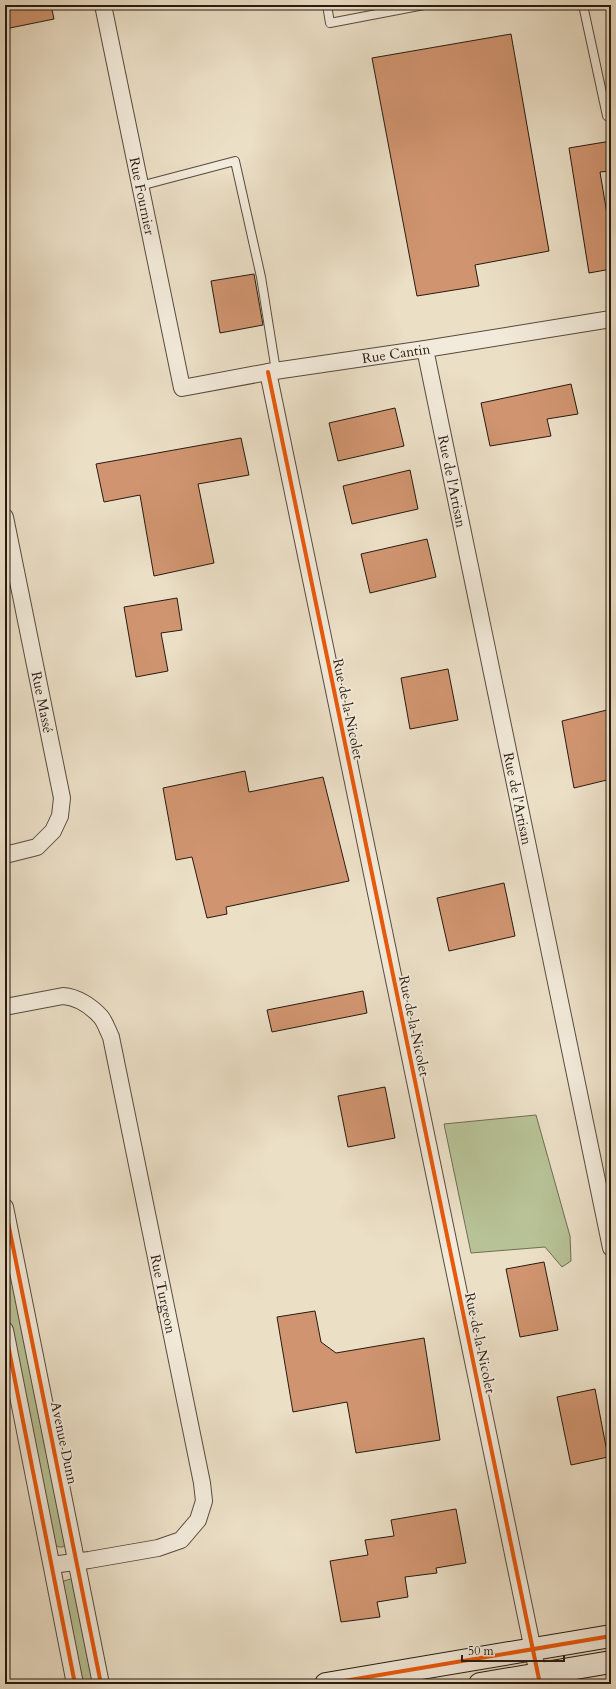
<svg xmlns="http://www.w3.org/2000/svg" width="616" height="1689" font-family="Cardo,serif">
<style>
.green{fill:#b7c296;stroke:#6f6e54}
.building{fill:#d09570;stroke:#271a11}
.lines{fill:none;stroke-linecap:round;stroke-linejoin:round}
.lane-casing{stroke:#584b3e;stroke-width:10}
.street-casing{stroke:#584b3e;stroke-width:18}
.secondary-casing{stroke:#271a11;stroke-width:24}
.lane{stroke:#f2eada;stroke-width:8}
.street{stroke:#f2eada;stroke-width:16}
.secondary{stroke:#f2eada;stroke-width:22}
.cycleway-casing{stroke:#f2eada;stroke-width:6}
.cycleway{stroke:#e8590c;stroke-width:4}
.labels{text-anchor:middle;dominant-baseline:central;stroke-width:3.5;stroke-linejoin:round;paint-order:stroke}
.street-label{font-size:14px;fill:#271a11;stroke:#f2eada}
</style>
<rect width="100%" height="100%" fill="#ebdfc6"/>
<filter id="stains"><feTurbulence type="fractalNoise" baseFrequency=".005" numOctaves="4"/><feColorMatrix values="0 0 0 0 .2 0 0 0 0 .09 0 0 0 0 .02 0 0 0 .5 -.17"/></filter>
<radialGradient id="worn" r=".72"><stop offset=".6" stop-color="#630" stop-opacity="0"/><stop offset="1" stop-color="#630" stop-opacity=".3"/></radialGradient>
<!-- green -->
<g class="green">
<polygon points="536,1115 570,1236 571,1261 562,1267 545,1247 471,1253 444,1124"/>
<polygon points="5,1237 65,1544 63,1547 59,1547 53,1544 5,1305"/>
<polygon points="70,1579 73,1581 94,1684 81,1684 62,1583 64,1581"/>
</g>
<!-- building -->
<g class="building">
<polygon points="5,5 51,5 54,19 5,29"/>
<polygon points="511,34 549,251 475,265 479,286 417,296 372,58"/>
<polygon points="611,141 611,171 600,172 611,238 611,269 589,273 569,148"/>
<polygon points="254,274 263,325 220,333 211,281"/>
<polygon points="571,384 578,414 547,419 551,436 490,446 481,403"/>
<polygon points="395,408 404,446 338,461 329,423"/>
<polygon points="241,438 249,475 198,484 214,563 154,576 140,495 104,502 96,464"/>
<polygon points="410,470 418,509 352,524 343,486"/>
<polygon points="427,539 436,577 370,593 361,554"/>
<polygon points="177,598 182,630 161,633 168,671 136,677 124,607"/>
<polygon points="448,669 458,720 410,729 401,678"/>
<polygon points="611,709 611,779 574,788 562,721"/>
<polygon points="245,771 249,792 323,777 349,881 226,907 227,914 207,918 192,857 176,860 163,788"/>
<polygon points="504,883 515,936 449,951 437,898"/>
<polygon points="363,991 367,1013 272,1032 267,1010"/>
<polygon points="385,1087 395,1138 348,1147 338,1096"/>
<polygon points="544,1262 558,1330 520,1337 506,1269"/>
<polygon points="315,1311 321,1342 336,1353 424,1338 440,1440 356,1453 347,1402 293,1412 277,1317"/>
<polygon points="595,1389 608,1457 571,1465 557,1397"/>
<polygon points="456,1509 466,1563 436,1568 437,1573 405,1577 408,1597 377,1602 380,1617 341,1622 330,1561 368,1555 365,1540 394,1536 391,1520"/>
</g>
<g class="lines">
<defs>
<g id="lane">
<polyline points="327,5 330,23 424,5"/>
<polyline points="583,5 607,116 611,115"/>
<polyline points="140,186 235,161 261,277 276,371"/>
</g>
<g id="street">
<path id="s1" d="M103 5 182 388 268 372 425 349 611 319"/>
<path id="s2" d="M425 349 611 1248"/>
<polyline points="268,372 540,1684"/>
<path id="s3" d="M5 517 62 798 60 816 53 831 37 847 5 855"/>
<path id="s4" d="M5 1007 63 996C77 997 91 1006 101 1017 105 1022 108 1031 111 1037L202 1483 204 1501 198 1520 181 1540 158 1548 89 1560 52 1565"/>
<polyline points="5,1207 101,1684"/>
<polyline points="5,1330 75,1684"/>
</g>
<g id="secondary">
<polyline points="326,1684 611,1636"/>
<polyline points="480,1684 611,1662"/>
</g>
</defs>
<!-- lane casing -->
<use href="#lane" class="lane-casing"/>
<!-- street casing -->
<use href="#street" class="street-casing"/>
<!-- secondary casing -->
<use href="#secondary" class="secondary-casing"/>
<!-- lane -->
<use href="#lane" class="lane"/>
<!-- street -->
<use href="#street" class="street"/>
<!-- secondary -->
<use href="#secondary" class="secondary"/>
<defs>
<g id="cycleway">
<polyline points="268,372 540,1684"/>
<polyline points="5,1207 101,1684"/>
<polyline points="5,1330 75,1684"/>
<polyline points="326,1684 611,1636"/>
</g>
</defs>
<!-- cycleway casing -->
<use href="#cycleway" class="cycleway-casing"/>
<!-- cycleway -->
<use href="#cycleway" class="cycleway"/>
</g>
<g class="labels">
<!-- street labels -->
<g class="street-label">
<text stroke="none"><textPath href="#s1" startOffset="195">Rue Fournier</textPath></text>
<text stroke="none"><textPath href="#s1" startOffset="608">Rue Cantin</textPath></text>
<text stroke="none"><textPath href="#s2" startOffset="135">Rue de l'Artisan</textPath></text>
<text stroke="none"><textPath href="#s3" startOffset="189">Rue Massé</textPath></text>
<text transform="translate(348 709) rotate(78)">Rue de la Nicolet</text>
<text stroke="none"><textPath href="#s2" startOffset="459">Rue de l'Artisan</textPath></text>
<text transform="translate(414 1026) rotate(78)">Rue de la Nicolet</text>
<text stroke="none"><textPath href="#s4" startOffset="388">Rue Turgeon</textPath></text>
<text transform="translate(480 1343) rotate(78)">Rue de la Nicolet</text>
<text transform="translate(64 1443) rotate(78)">Avenue Dunn</text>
</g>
</g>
<!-- margin -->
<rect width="616" height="1689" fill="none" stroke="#ebdfc6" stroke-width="20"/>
<rect x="6" y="6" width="604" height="1677" fill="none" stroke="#271a11" stroke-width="2"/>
<rect x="10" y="10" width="596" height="1669" fill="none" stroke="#271a11"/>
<!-- scale -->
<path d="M462 1655v6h102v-6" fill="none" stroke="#271a11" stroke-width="2"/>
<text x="468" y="1655" font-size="12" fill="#271a11" stroke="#f2eada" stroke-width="3" paint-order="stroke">50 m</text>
<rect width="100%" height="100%" filter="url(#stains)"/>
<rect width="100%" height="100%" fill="url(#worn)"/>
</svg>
